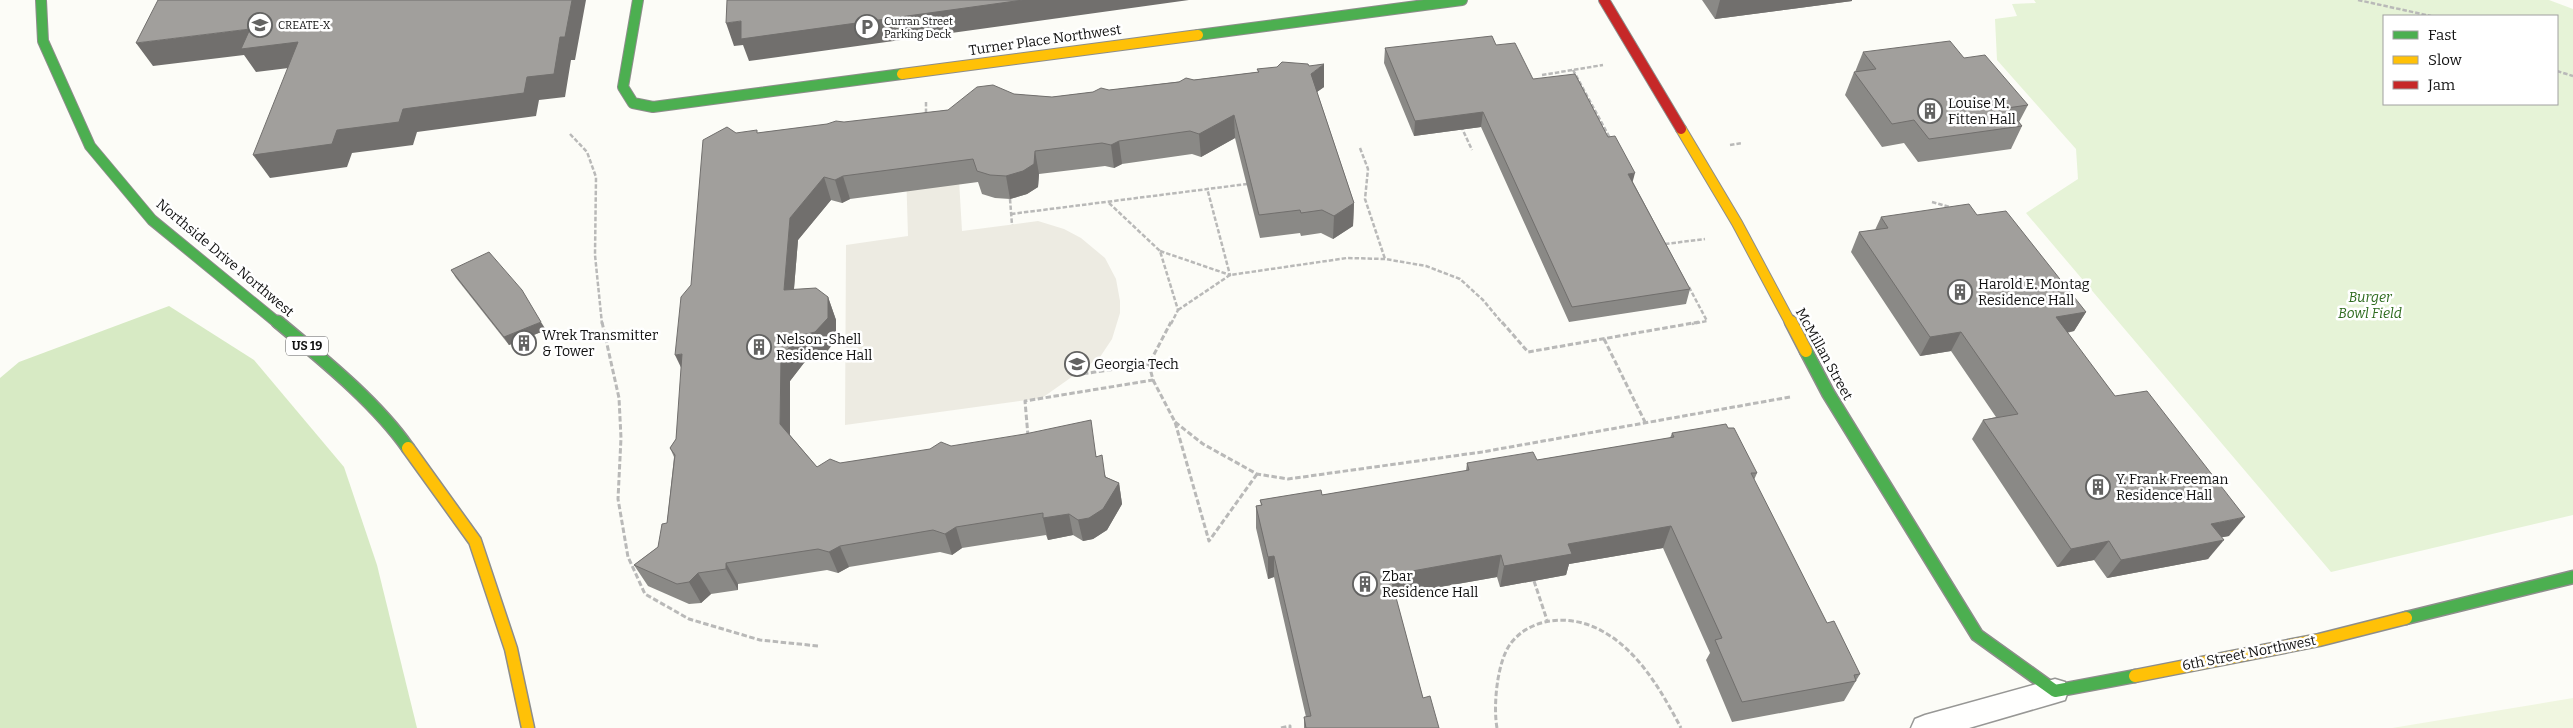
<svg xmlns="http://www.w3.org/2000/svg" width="2573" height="728" font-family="Bitter,serif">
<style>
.green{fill:#e6f3d7;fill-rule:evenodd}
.forest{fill:#d7eac4}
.pitch{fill:#f0f6e0}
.plaza{fill:#edebe2}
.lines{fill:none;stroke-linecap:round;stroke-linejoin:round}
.lane-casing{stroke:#979795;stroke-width:3}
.fast-far1-casing{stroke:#8d8d8b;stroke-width:12}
.fast-casing{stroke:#8d8d8b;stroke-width:15}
.slow-far1-casing{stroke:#8d8d8b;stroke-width:12}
.slow-casing{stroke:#8d8d8b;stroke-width:15}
.jam-casing{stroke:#8d8d8b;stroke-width:12}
.path-far1{stroke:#b9b9b8;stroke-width:2.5;stroke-dasharray:4.5 2;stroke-linecap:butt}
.path{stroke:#b9b9b8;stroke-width:3;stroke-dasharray:5.5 2.5;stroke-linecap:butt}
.lane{fill:#fffffe;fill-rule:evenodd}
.fast-far1{stroke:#4caf50;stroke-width:10}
.fast{stroke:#4caf50;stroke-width:12}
.slow-far1{stroke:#ffc107;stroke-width:10}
.slow{stroke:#ffc107;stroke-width:12}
.jam{stroke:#c62828;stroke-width:10}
.wall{fill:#8a8986}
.shaded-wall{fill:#716f6d}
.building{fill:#a19f9c;stroke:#716f6d}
.labels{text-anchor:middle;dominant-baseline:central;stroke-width:5;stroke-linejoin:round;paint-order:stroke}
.far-poi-label{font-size:11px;fill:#111;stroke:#fff;text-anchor:start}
.shield{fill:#fff;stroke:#585858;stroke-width:1}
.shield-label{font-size:12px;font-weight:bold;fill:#111}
.street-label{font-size:14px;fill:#111;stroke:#fff}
.poi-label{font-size:14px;fill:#111;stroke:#fff;text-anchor:start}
.park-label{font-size:14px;font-style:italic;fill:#2e6b1e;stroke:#fff}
</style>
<rect width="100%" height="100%" fill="#fcfcf7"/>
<!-- green -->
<path class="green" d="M2034 0H2549L2573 9V515L2331 572 2026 213 2078 179 2076 149 1997 60 1995 19 2017 16 2012 4 2036 3ZM2384 16H2557V104H2384Z"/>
<!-- forest -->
<polygon class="forest" points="169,306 254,360 344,467 377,565 417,728 0,728 0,378 19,362"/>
<!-- pitch -->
<polygon class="pitch" points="2573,698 2573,728 2392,728"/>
<!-- plaza -->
<polygon class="plaza" points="958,163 962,231 1038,221 1064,229 1081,238 1105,258 1116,279 1120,301 1120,313 1112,339 1100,357 1042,398 845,425 846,245 908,236 906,170"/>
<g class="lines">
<defs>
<polygon id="lane" points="2055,679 2065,682 2068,691 2065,700 2055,703 1969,728 1911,728 1915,719 1925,715"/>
<g id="fast-far1">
<polyline points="41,0 43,41 90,146 152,220 279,324"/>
<polyline points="638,0 623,87 633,103 653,107 902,74"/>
<polyline points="1198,35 1462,0"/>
</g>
<g id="fast">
<path d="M278 322C321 358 376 402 408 448"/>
<polyline points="1806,351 1828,393 1977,635 2055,691 2135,676"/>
<polyline points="2406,618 2573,577"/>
</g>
<g id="slow-far1">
<polyline points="902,74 1198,35"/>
<polyline points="1681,129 1737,223 1791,324"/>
</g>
<g id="slow">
<polyline points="1791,322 1806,351"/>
<polyline points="408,448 475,541 511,649 528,728"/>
<polyline points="2135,676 2319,640 2406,618"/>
</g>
<polyline id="jam" points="1604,0 1681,129"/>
</defs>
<!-- lane casing -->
<use href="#lane" class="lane-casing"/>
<!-- fast-far1 casing -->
<use href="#fast-far1" class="fast-far1-casing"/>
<!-- fast casing -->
<use href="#fast" class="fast-casing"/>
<!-- slow-far1 casing -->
<use href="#slow-far1" class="slow-far1-casing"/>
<!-- slow casing -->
<use href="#slow" class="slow-casing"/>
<!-- jam casing -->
<use href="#jam" class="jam-casing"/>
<!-- path-far1 -->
<g class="path-far1">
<polyline points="2358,0 2431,16"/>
<polyline points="1573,70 1611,140"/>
<polyline points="2557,71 2573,76"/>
<polyline points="1542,75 1603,65"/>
<polyline points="926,102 926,115"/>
<polyline points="1461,126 1472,150"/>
<polyline points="570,134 587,152 596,177 595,255 602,324"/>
<polyline points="1730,145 1742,143"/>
<polyline points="1360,148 1368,169 1365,199 1385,259"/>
<polyline points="1010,199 1012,225"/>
<polyline points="1932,202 1953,208"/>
<polyline points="1109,203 1160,251 1178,310 1171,324"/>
<polyline points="1011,214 1247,184"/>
<polyline points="1665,244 1705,239"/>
<polyline points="1160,251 1230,275 1207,188"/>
<polyline points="1689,287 1707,321 1692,324"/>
<polyline points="1178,310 1230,275 1347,258 1385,259 1426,266 1460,279 1483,300 1503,324"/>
</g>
<!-- path -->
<g class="path">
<polyline points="602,322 619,398 621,438 618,499 628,557 645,594 689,619 760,640 818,646"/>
<polyline points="1502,322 1528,352 1699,322"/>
<polyline points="1604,339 1645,422"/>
<polyline points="1075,375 1149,364"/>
<polyline points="1153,380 1175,422 1209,541 1257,474"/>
<polyline points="1175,422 1203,444 1257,474 1288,479 1482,452 1790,397"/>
<polyline points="1028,436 1025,401 1153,380 1149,364 1171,322"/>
<polyline points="1534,581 1547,620"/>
<polyline points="1281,728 1290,726 1290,728"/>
<path d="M1497 728C1493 706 1497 661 1511 643 1533 615 1574 615 1602 631 1639 651 1662 692 1681 728"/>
</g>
<!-- lane -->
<use href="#lane" class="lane"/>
<!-- fast-far1 -->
<use href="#fast-far1" class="fast-far1"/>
<!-- fast -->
<use href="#fast" class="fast"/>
<!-- slow-far1 -->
<use href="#slow-far1" class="slow-far1"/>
<!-- slow -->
<use href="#slow" class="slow"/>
<!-- jam -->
<use href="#jam" class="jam"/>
</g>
<!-- wall -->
<g class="wall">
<polygon points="1702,0 1852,0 1852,1 1715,19"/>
<polygon points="1496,45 1533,79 1633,182 1690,289 1686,304 1569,322 1481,127 1414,136 1384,63 1385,48"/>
<polygon points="1863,52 1964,58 2028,105 2019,122 2022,126 2011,149 1918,162 1904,143 1882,147 1845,95 1854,72 1855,72"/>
<polygon points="1309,66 1324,87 1317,92 1354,203 1353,226 1333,239 1321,233 1301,236 1300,233 1260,238 1235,138 1201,157 1192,154 1122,164 1114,168 1105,166 1039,174 1038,187 1027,194 1010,199 995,198 982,194 978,182 850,199 842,203 831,200 798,240 794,289 828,297 836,320 836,340 824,355 807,359 790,381 790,435 817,467 951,446 1097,456 1106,477 1119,483 1122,504 1107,530 1093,539 1083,541 1073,535 1048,540 1046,535 962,548 952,555 940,552 849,567 838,573 827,570 738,584 738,590 711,594 701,603 689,604 648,586 634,565 658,547 667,523 674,457 670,448 676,439 691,285 758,133 948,110 1014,94 1052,97 1258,72 1257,69"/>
<polygon points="1977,215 2086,312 2074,331 2067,333 2115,396 2229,536 2222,537 2208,559 2107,578 2094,560 2057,567 1972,439 1983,420 1996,417 1951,351 1920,356 1851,252 1859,232 1875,230 1881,217"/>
<polygon points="451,270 546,330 509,345 456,278"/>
<polygon points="1728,428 1757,473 1754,480 1827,623 1860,674 1844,701 1732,722 1706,660 1710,653 1663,548 1569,564 1566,575 1500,587 1497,577 1395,595 1423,698 1439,728 1304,728 1304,717 1306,717 1274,577 1268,579 1256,528 1256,506 1261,505 1260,500 1322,495 1466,471 1467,463 1537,460 1670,438 1672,433"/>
</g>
<!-- shaded-wall -->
<g class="shaded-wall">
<polygon points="572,0 586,0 575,60 571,60 565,97 539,100 536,116 417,132 413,145 352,153 347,167 270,178 253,155 337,130 403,109 527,77"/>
<polygon points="1023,0 1189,0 749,61 743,45 734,46 726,23 741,21"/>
<polygon points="1720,0 1852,0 1852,1 1715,19"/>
<polygon points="250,29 298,42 313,65 256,72 244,55 153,66 136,43"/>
<polygon points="1324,64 1324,87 1311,96 1311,74"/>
<polygon points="1483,112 1481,127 1414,136 1415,121"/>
<polygon points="1234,115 1235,138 1201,157 1199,134"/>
<polygon points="1119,141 1122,164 1114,168 1111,145"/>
<polygon points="1035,151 1039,174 1038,187 1027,194 1010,199 1006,176"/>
<polygon points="1635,173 1631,188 1628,174"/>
<polygon points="843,176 850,199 842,203 835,180"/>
<polygon points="824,177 831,200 798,240 792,312 784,290 790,218"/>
<polygon points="1354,203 1353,226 1333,239 1334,216"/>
<polygon points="828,297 836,320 836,340 824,355 807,359 790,381 790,446 780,424 781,358"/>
<polygon points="2086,312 2074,331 2044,336 2056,317"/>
<polygon points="541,322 546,330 509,345 504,337"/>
<polygon points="1961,332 1951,351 1920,356 1930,337"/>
<polygon points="682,354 686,378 675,355"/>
<polygon points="1119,483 1122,504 1107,530 1093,539 1083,541 1078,520"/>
<polygon points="1069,514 1073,535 1048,540 1043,518"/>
<polygon points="2245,517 2229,536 2196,542 2211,524"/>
<polygon points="1671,526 1663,548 1569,564 1566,575 1500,587 1504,566 1568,544"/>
<polygon points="956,527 962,548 952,555 945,534"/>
<polygon points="2224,540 2208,559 2107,578 2121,560"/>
<polygon points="2109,541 2094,560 2057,567 2071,549"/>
<polygon points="840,546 849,567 838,573 829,552"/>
<polygon points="1501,555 1497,577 1388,596 1390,575"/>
<polygon points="1274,556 1274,577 1268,579 1268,557"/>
<polygon points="726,563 738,584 738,590 726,569"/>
<polygon points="698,573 711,594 701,603 689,582"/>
</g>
<!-- building -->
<g class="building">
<polygon points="158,0 572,0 565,37 560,37 554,74 527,77 524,93 403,109 399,122 337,130 332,144 253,155 298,42 241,49 250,29 136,43"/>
<polygon points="727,0 1023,0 741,39 741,21 726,23"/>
<polygon points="1492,36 1496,45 1515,43 1533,79 1575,74 1608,137 1615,136 1635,173 1628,174 1690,289 1572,307 1483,112 1415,121 1385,48"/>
<polygon points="1950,41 1964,58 1985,55 2028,105 2007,108 2022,126 1929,139 1914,120 1892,124 1854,72 1876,69 1863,52"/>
<polygon points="1282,62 1308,64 1309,66 1324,64 1311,74 1354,203 1334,216 1322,210 1301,213 1300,210 1259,215 1234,115 1199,134 1190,131 1119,141 1111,145 1102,143 1035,151 1034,164 1023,171 1006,176 990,175 977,171 973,159 843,176 835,180 824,177 790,218 784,290 816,288 828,297 828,318 815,332 798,336 781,358 780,424 817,467 830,459 840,463 930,449 941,442 951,446 1025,434 1091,420 1096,457 1102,455 1105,477 1119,483 1103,509 1089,518 1078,520 1069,514 1043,518 1043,513 956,527 945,534 933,530 840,546 829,552 818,549 726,563 726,569 698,573 689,582 677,584 634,565 658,547 662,524 667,523 675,455 670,448 676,439 682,354 675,355 681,297 691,285 703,140 727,127 736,133 757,130 757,133 827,124 836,121 844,122 948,110 977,87 993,85 1014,94 1052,97 1093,92 1101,88 1109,90 1179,82 1186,78 1194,80 1259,72 1257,69 1277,67"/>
<polygon points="1969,204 1977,215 2006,211 2086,312 2056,317 2115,396 2147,391 2245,517 2211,524 2224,540 2121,560 2109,541 2071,549 1983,420 2018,414 1961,332 1930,337 1859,232 1888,228 1881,217"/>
<polygon points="489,252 522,290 541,322 504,337 451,270"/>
<polygon points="1726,424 1728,428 1734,428 1757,473 1751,473 1827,623 1834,621 1860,674 1854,675 1856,681 1742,702 1715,640 1722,638 1671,526 1568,544 1572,554 1504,566 1501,555 1390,575 1423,698 1430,696 1439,728 1306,728 1304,717 1311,716 1274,556 1268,557 1256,506 1262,505 1260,500 1321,490 1322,495 1469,470 1467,463 1533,452 1537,460 1674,437 1672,433"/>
</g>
<!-- icons -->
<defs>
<symbol id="university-ring" viewBox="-11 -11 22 22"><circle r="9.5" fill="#fff" stroke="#636362" stroke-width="1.5"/><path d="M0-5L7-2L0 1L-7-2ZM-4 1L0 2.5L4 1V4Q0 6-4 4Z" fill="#636362"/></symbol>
<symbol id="parking-ring" viewBox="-11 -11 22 22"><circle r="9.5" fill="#fff" stroke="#636362" stroke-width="1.5"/><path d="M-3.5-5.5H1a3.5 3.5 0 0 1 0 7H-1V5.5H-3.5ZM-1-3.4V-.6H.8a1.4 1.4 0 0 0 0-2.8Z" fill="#636362"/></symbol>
<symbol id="building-ring" viewBox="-11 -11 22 22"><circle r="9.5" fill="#fff" stroke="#636362" stroke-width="1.5"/><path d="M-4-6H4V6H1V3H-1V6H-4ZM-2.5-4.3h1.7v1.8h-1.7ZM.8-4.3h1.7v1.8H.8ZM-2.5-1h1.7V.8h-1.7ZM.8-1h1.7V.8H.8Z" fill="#636362"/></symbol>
</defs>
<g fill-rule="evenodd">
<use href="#university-ring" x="246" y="11" width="28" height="28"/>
<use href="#parking-ring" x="853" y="13" width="28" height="28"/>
<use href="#building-ring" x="1916" y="97" width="28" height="28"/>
<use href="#building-ring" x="1946" y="278" width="28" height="28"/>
<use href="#building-ring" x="510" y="329" width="28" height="28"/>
<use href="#building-ring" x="745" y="333" width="28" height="28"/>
<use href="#university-ring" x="1063" y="350" width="28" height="28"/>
<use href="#building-ring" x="2084" y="473" width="28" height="28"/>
<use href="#building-ring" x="1351" y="570" width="28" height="28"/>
</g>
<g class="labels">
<!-- far-poi labels -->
<g class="far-poi-label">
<text x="884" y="21">Curran Street<tspan x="884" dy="13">Parking Deck</tspan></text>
<text x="278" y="25">CREATE-X</text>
</g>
<!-- shield labels -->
<rect class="shield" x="286" y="336.5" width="42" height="19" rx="4"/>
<g class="shield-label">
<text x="307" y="346">US 19</text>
</g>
<!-- street labels -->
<g class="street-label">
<text transform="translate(1045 40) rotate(-8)">Turner Place Northwest</text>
<text transform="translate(225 258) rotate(40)">Northside Drive Northwest</text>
<text transform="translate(1824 354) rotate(61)">McMillan Street</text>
<text transform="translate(2249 653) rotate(-11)">6th Street Northwest</text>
</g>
<!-- poi labels -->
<g class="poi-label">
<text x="1948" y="103">Louise M.<tspan x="1948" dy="16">Fitten Hall</tspan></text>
<text x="1978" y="284">Harold E. Montag<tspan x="1978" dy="16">Residence Hall</tspan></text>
<text x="542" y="335">Wrek Transmitter<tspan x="542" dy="16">&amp; Tower</tspan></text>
<text x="776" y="339">Nelson-Shell<tspan x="776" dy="16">Residence Hall</tspan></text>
<text x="1094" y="364">Georgia Tech</text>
<text x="2116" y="479">Y. Frank Freeman<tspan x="2116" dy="16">Residence Hall</tspan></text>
<text x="1382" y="576">Zbar<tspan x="1382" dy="16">Residence Hall</tspan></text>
</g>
<!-- park labels -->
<g class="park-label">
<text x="2370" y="297">Burger<tspan x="2370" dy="16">Bowl Field</tspan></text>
</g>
</g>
<!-- legend -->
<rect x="2383" y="15" width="175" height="90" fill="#ffffff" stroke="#a0a0a0"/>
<rect x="2393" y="31" width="25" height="8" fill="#4caf50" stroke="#a0a0a0"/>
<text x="2428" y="40" font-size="15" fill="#111111">Fast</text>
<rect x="2393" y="56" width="25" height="8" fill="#ffc107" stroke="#a0a0a0"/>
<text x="2428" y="65" font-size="15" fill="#111111">Slow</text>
<rect x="2393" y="81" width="25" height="8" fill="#c62828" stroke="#a0a0a0"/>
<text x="2428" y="90" font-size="15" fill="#111111">Jam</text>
</svg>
